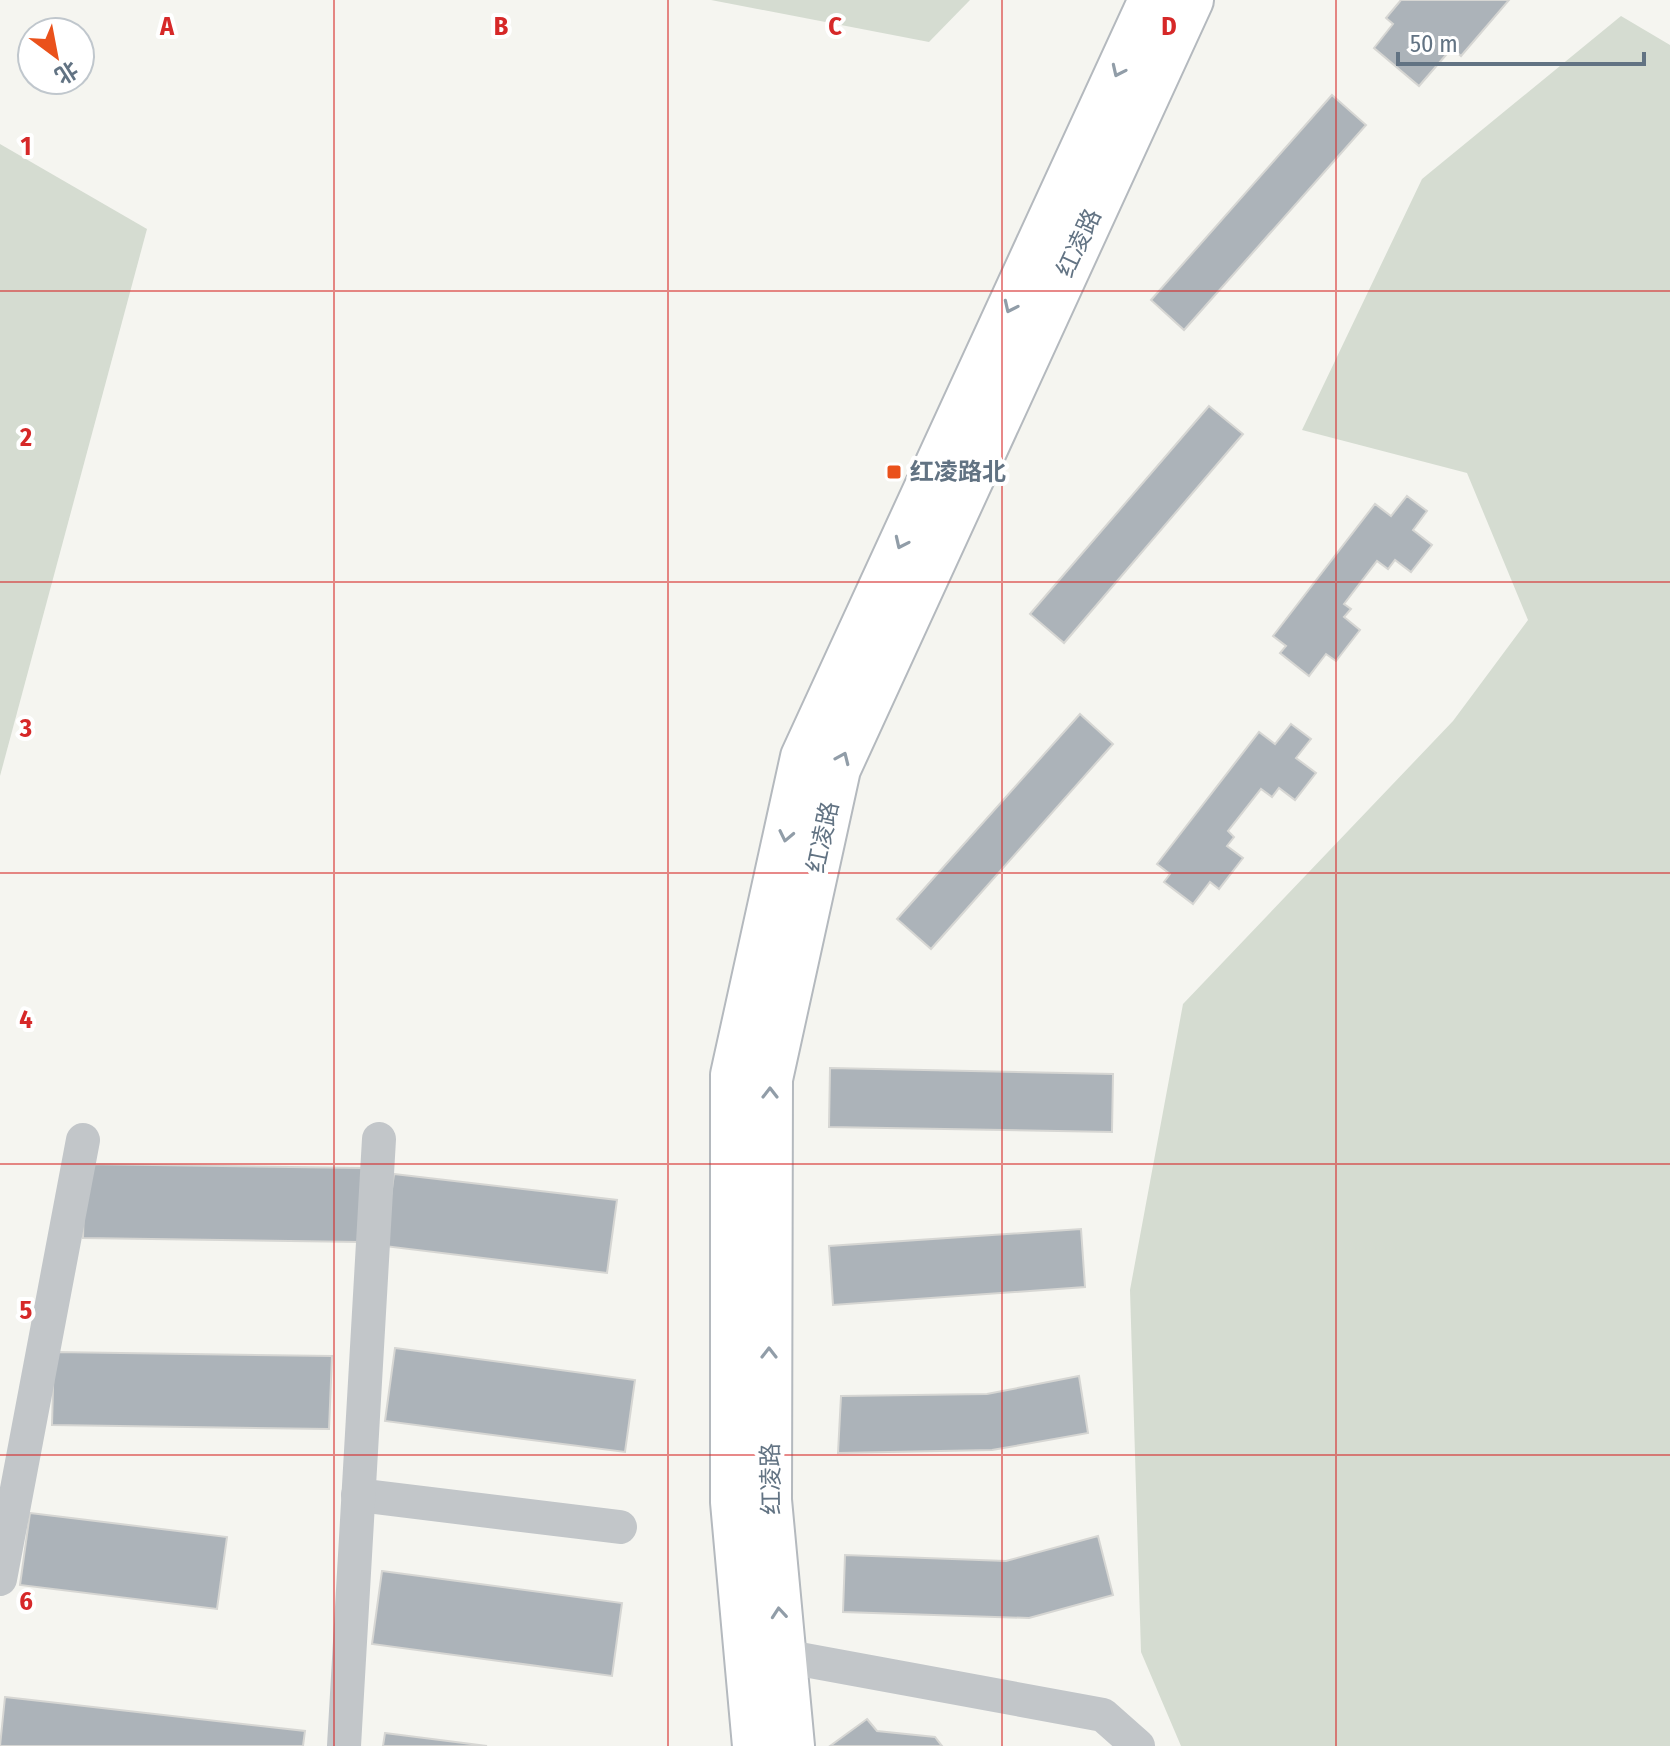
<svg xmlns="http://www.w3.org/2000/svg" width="1670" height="1746" font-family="'Fira Sans Condensed','Noto Sans SC',sans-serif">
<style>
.green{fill:#d5dcd1}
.building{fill:#acb3b9;stroke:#d6d6d3;stroke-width:2}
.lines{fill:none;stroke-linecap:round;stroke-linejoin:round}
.secondary-casing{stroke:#b4b9be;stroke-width:48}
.street{stroke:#c2c6c9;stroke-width:34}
.secondary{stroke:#fff;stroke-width:44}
.oneway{stroke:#919da8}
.grid{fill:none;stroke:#d62828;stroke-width:2;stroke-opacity:0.55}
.poi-dot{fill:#ea511b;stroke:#fff;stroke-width:3}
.labels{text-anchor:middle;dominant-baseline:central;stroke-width:8;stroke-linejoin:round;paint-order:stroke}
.street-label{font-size:24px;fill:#627383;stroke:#fff}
.poi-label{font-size:24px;font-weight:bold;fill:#627383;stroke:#fff;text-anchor:start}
.grid-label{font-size:26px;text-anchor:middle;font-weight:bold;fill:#d62828;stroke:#fff;stroke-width:8;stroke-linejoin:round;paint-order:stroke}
</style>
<rect width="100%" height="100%" fill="#f5f5f0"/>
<!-- green -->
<g class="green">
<polygon points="711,0 970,0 929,42"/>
<polygon points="1621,16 1670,45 1670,1746 1181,1746 1141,1652 1130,1290 1183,1004 1453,721 1528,620 1467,473 1302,430 1422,179"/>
<polygon points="0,144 147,229 0,776"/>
</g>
<!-- building -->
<g class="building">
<polygon points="1401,0 1509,0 1461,56 1452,48 1419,86 1374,48 1393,24 1386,18"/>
<polygon points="1332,95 1366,125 1184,330 1151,300"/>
<polygon points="1209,406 1243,434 1064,643 1030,614"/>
<polygon points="1407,496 1427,511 1413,530 1432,545 1411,572 1395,560 1388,569 1377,561 1344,604 1351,609 1344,617 1360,630 1336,661 1326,654 1309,676 1280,653 1286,646 1273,636 1375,504 1391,516"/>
<polygon points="1080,714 1113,744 931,949 897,919"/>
<polygon points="1291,724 1311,739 1296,758 1316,773 1295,800 1279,788 1272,797 1261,789 1228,831 1234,837 1227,846 1243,858 1219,889 1210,882 1193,904 1164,882 1170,874 1157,864 1259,732 1275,744"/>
<polygon points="830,1068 1113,1074 1112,1132 829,1127"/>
<polygon points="85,1164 363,1168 360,1242 83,1238"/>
<polygon points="394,1174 617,1200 607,1273 384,1246"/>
<polygon points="1081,1229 1085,1287 833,1305 829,1246"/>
<polygon points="395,1348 635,1380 625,1452 385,1421"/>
<polygon points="54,1352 332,1356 329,1429 52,1425"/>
<polygon points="1079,1376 1088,1433 992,1450 838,1453 841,1396 987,1394"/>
<polygon points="30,1513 227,1537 217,1609 20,1585"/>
<polygon points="1098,1536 1113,1595 1029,1618 843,1612 845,1555 1006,1561"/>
<polygon points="382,1571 622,1603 612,1676 372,1644"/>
<polygon points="5,1697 305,1731 303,1746 0,1746"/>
<polygon points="867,1719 877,1731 935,1737 942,1746 830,1746"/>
<polygon points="385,1733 487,1746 383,1746"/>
</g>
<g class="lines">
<defs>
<g id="secondary">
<polyline points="755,1746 733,1502 733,1075 803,757 1151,0"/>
<polyline points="792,1746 769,1500 770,1079 838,769 1191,0"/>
</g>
</defs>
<!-- secondary casing -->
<use href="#secondary" class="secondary-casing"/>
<!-- street -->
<g class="street">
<polyline points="358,1495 620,1527"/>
<polyline points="0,1579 83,1140"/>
<polyline points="783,1656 1103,1715 1138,1746"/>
<polyline points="344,1746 379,1139"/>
</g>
<!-- secondary -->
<use href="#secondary" class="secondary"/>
</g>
<!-- one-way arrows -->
<defs><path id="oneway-chevron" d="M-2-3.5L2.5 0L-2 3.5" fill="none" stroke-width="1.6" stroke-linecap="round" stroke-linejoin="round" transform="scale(2)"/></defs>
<g class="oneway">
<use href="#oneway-chevron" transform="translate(1118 71) rotate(115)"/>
<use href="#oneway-chevron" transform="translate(1010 307) rotate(115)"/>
<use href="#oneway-chevron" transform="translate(901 543) rotate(115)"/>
<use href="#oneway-chevron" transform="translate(843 758) rotate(-66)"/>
<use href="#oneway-chevron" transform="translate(786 836) rotate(102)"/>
<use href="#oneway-chevron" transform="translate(770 1093) rotate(-90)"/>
<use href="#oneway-chevron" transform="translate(769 1353) rotate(-90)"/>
<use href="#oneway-chevron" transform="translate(779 1613) rotate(-95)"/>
</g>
<!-- grid -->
<path class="grid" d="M334 0V1746M668 0V1746M1002 0V1746M1336 0V1746M0 291H1670M0 582H1670M0 873H1670M0 1164H1670M0 1455H1670"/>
<!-- markers -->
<rect class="poi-dot" x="886" y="464" width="16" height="16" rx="4"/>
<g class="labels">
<!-- street labels -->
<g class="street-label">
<text transform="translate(1079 243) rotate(-65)">红凌路</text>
<text transform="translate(823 837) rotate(-78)">红凌路</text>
<text transform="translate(771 1479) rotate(-91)">红凌路</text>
</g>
<!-- poi labels -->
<g class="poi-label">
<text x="910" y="472">红凌路北</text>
</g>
</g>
<g class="grid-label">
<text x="167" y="35">A</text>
<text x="501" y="35">B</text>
<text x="835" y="35">C</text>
<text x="1169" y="35">D</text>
<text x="26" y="155">1</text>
<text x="26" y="446">2</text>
<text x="26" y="737">3</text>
<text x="26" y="1028">4</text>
<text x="26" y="1319">5</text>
<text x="26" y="1610">6</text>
</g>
<!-- north arrow -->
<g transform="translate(56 56) rotate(148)"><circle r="38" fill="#ffffff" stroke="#c0c7cd" stroke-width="2"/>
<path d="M0-6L14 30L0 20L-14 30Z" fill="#ea511b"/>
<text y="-12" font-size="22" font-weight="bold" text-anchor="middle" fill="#627383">北</text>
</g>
<!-- scale -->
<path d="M1398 52v12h246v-12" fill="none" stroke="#627383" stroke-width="4"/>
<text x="1410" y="52" font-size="24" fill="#627383" stroke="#ffffff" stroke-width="6" paint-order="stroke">50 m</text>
</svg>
